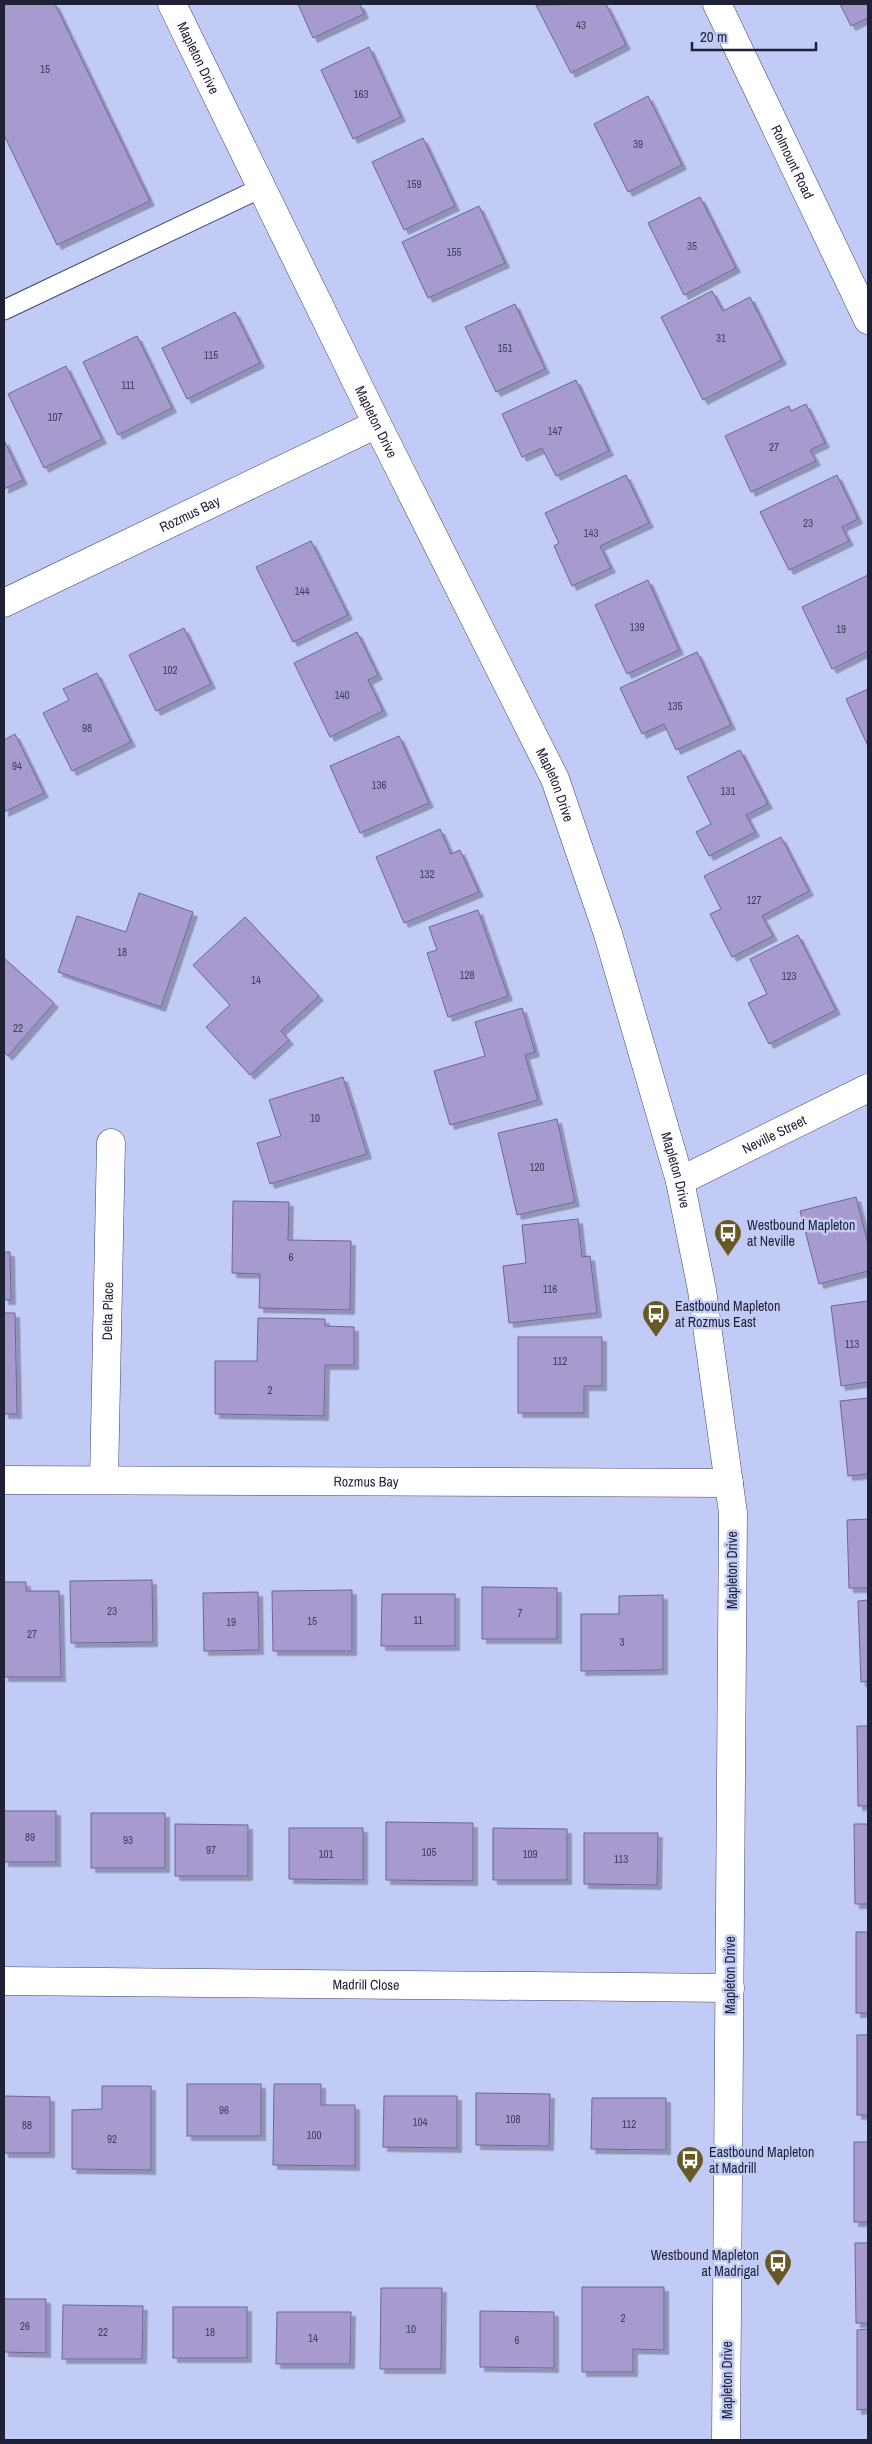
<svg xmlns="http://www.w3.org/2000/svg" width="872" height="2444" font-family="'Archivo Narrow',sans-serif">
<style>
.building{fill:#a79ace;stroke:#716495;filter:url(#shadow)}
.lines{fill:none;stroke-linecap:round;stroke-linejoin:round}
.service-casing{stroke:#3d4470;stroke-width:21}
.minor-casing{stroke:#3d4470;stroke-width:29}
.service{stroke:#fff;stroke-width:19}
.minor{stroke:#fff;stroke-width:28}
.labels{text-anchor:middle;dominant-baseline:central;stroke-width:5;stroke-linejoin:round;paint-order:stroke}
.number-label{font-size:11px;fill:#41405c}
.street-label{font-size:14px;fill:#1f2236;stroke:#c2cbf6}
.poi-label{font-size:14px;fill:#1f2236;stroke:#c2cbf6;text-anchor:start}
</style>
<defs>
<filter id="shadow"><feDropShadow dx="4.5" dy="4.5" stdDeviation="0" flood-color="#0004"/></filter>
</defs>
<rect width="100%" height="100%" fill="#c2cbf6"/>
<!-- building -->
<g class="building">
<polygon points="4,4 55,4 150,201 57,245 4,135"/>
<polygon points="298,4 360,4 364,14 313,38"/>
<polygon points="606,4 626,45 571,73 536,5"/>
<polygon points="840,4 868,4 868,18 851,26"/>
<polygon points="369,47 401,117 353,139 321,70"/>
<polygon points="648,96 682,165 628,192 594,124"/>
<polygon points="423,138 455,206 404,230 372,162"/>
<polygon points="700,197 736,268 684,295 648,223"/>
<polygon points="479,206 505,263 428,298 402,242"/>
<polygon points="712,291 723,311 750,297 782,360 703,400 661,317"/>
<polygon points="515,304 545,369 496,392 465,327"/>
<polygon points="235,312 260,363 187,399 162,348"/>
<polygon points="137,336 172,408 118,435 83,362"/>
<polygon points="66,366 102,439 44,468 8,394"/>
<polygon points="576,380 609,451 556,476 542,448 522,457 502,414"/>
<polygon points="806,404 825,443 810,450 816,461 751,492 725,436 789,406 791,411"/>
<polygon points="4,440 23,480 4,489"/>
<polygon points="626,475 649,523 600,546 611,568 572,586 554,546 559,543 545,513"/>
<polygon points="837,475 858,519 842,527 849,541 789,570 760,512"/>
<polygon points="311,541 348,615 293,642 256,567"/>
<polygon points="868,575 868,651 832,669 802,607"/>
<polygon points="648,580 679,650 627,674 595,605"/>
<polygon points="184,628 211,684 156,711 129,655"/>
<polygon points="357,632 378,675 368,680 383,711 330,737 294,663"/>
<polygon points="697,652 731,725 676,750 664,724 642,734 620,688"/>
<polygon points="97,673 131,742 72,771 43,713 69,700 63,689"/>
<polygon points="868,689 868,746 846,699"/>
<polygon points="15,734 44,793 4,812 4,740"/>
<polygon points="399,736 429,803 360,833 330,766"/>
<polygon points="740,750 768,804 746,815 755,832 709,856 696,832 711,824 687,777"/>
<polygon points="440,829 451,854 460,850 479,892 404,923 376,857"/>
<polygon points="781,837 809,891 762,916 773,936 732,957 710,914 721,909 704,876"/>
<polygon points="139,893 193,912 161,1007 58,972 77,916 126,932"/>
<polygon points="478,910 508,996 448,1017 427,953 437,950 429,927"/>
<polygon points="245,917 319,996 281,1031 289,1040 250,1075 206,1027 230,1005 193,965"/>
<polygon points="798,935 836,1010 769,1044 748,1003 767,994 750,959"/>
<polygon points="4,958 54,1003 8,1056 4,1052"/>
<polygon points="522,1008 535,1052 525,1055 538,1100 450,1125 434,1071 485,1056 475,1022"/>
<polygon points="343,1077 367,1154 270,1184 257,1143 281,1136 269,1100"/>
<polygon points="557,1119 575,1202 517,1215 498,1133"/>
<polygon points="856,1197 868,1244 868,1271 819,1284 800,1211"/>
<polygon points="233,1201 289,1202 288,1240 351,1241 350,1310 259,1308 260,1274 232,1273"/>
<polygon points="578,1219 582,1257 590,1256 597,1313 509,1323 503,1266 526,1263 522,1225"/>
<polygon points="4,1252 10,1252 11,1300 4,1300"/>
<polygon points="868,1301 868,1382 841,1386 831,1306"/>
<polygon points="4,1313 15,1313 17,1414 4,1414"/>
<polygon points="258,1318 325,1319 325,1326 354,1327 354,1365 325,1365 324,1416 215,1414 215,1361 257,1361"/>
<polygon points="518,1337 602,1337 602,1386 584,1386 584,1413 518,1413"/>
<polygon points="868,1398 868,1474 848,1476 840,1401"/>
<polygon points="868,1519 868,1588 849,1588 847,1520"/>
<polygon points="152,1580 153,1642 71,1643 70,1581"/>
<polygon points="4,1582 26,1582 26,1591 59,1591 61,1677 4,1677"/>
<polygon points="482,1587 557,1588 557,1639 482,1639"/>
<polygon points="352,1590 352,1651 273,1651 272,1591"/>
<polygon points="258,1592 259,1650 204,1651 203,1593"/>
<polygon points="382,1594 455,1594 455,1646 381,1646"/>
<polygon points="663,1595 663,1670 581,1671 581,1614 619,1614 619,1596"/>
<polygon points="868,1600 868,1681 861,1682 858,1601"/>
<polygon points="857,1726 868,1726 868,1806 858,1806"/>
<rect x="4" y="1811" width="52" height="51"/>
<rect x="91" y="1813" width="74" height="55"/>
<polygon points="386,1822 473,1823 473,1881 386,1880"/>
<polygon points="175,1824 248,1825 248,1876 175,1876"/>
<polygon points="854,1824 868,1824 868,1904 855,1904"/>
<polygon points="289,1828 363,1828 363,1880 289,1879"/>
<polygon points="493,1828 567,1829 567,1880 493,1880"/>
<polygon points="584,1833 658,1833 657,1885 584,1884"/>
<rect x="856" y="1932" width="12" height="81"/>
<rect x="857" y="2035" width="11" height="80"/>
<rect x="187" y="2084" width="74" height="52"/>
<polygon points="274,2084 321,2084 321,2105 355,2105 355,2166 273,2165"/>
<polygon points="102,2086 151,2086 151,2170 72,2169 72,2110 102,2109"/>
<polygon points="476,2093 550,2094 549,2146 476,2145"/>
<polygon points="4,2096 50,2097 50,2153 4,2153"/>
<polygon points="384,2096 457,2096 457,2148 383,2147"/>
<polygon points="592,2098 666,2098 666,2150 591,2149"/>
<rect x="854" y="2142" width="14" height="80"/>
<polygon points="855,2243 868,2243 868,2323 856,2323"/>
<polygon points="582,2287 664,2287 664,2350 633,2349 633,2372 582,2372"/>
<polygon points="381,2288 442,2288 441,2369 380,2369"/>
<polygon points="4,2299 46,2299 46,2353 4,2352"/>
<polygon points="63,2305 143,2306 142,2359 62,2359"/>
<rect x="173" y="2307" width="74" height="51"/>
<polygon points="480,2311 554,2312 554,2368 480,2367"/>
<polygon points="277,2312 351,2312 350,2364 276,2364"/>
<polygon points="868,2329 868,2409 857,2410 857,2330"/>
</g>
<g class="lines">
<defs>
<polyline id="service" points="4,310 261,188"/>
<g id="minor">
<path id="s1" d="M172 4 377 424 555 779 608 934 680 1181 702 1290 733 1513 726 2440"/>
<path id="s2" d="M717 4 868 320"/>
<path id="s3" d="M4 603 377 424"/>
<path id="s4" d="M680 1181 868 1088"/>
<path id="s5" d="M4 1480 729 1483"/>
<path id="s6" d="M104 1480 111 1143"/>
<path id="s7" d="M4 1981 730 1988"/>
</g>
</defs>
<!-- service casing -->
<use href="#service" class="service-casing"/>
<!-- minor casing -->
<use href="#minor" class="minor-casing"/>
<!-- service -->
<use href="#service" class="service"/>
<!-- minor -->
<use href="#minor" class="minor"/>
</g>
<!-- icons -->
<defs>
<symbol id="bus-pin" viewBox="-11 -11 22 30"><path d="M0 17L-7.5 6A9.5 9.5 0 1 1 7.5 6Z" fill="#665926" stroke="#c2cbf6"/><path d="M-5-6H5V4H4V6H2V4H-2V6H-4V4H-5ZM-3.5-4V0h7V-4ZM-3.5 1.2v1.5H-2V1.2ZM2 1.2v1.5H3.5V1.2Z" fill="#fff"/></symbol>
</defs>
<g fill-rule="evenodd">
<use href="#bus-pin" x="712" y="1217" width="32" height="43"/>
<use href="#bus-pin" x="640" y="1298" width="32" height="43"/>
<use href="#bus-pin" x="674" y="2144" width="32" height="43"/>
<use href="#bus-pin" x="762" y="2247" width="32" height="43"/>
</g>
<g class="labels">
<!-- number labels -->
<g class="number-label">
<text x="581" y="25">43</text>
<text x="45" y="69">15</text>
<text x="361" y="94">163</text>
<text x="638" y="144">39</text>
<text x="414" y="184">159</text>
<text x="692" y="246">35</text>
<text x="454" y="252">155</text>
<text x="721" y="338">31</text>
<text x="505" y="348">151</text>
<text x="211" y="355">115</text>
<text x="128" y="385">111</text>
<text x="55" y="417">107</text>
<text x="555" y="431">147</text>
<text x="774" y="447">27</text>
<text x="808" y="523">23</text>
<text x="591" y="533">143</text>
<text x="302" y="591">144</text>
<text x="637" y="627">139</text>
<text x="841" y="629">19</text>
<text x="170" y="670">102</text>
<text x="342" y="695">140</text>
<text x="675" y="706">135</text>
<text x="87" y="728">98</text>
<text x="17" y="766">94</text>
<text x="379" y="785">136</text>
<text x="728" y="791">131</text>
<text x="427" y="874">132</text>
<text x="754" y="900">127</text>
<text x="122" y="952">18</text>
<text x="467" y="975">128</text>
<text x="789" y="976">123</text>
<text x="256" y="980">14</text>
<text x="18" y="1028">22</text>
<text x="315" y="1118">10</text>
<text x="537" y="1167">120</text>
<text x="291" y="1257">6</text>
<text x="550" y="1289">116</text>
<text x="852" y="1344">113</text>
<text x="560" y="1361">112</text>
<text x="270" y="1390">2</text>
<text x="112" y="1611">23</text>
<text x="520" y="1613">7</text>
<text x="418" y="1620">11</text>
<text x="312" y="1621">15</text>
<text x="231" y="1622">19</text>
<text x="32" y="1634">27</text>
<text x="622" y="1642">3</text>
<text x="30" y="1837">89</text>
<text x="128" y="1840">93</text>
<text x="211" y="1850">97</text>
<text x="429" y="1852">105</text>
<text x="326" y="1854">101</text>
<text x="530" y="1854">109</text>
<text x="621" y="1859">113</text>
<text x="224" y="2110">96</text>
<text x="513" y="2119">108</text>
<text x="420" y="2122">104</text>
<text x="629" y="2124">112</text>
<text x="27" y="2125">88</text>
<text x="314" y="2135">100</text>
<text x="112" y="2139">92</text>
<text x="623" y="2318">2</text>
<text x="25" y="2326">26</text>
<text x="411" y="2329">10</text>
<text x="103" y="2332">22</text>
<text x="210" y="2332">18</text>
<text x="313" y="2338">14</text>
<text x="517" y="2340">6</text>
</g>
<!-- street labels -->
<g class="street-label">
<text stroke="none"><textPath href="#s1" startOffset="60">Mapleton Drive</textPath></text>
<text stroke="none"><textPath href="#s2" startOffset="175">Rolmount Road</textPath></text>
<text stroke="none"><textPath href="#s1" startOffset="465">Mapleton Drive</textPath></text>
<text stroke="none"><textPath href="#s3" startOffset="206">Rozmus Bay</textPath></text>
<text stroke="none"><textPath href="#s1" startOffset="870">Mapleton Drive</textPath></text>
<text stroke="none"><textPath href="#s4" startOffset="105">Neville Street</textPath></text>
<text stroke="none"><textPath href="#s1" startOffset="1274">Mapleton Drive</textPath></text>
<text stroke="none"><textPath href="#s6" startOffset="169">Delta Place</textPath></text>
<text stroke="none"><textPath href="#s5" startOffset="362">Rozmus Bay</textPath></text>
<text transform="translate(732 1570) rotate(-90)">Mapleton Drive</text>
<text transform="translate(730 1975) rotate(-90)">Mapleton Drive</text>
<text stroke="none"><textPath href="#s7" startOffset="362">Madrill Close</textPath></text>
<text transform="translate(727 2380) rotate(-90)">Mapleton Drive</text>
</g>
<!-- poi labels -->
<g class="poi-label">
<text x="747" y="1225">Westbound Mapleton<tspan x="747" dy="16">at Neville</tspan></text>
<text x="675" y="1306">Eastbound Mapleton<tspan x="675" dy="16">at Rozmus East</tspan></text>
<text x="709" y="2152">Eastbound Mapleton<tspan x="709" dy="16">at Madrill</tspan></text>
<text x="759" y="2255" text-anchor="end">Westbound Mapleton<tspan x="759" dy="16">at Madrigal</tspan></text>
</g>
</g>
<!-- border -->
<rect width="872" height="2444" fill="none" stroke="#1f2236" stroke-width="10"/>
<!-- scale -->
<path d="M692 42v8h124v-8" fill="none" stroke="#1f2236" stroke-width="2.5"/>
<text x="700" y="42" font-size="15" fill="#1f2236" stroke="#c2cbf6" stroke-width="4" paint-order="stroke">20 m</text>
</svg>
